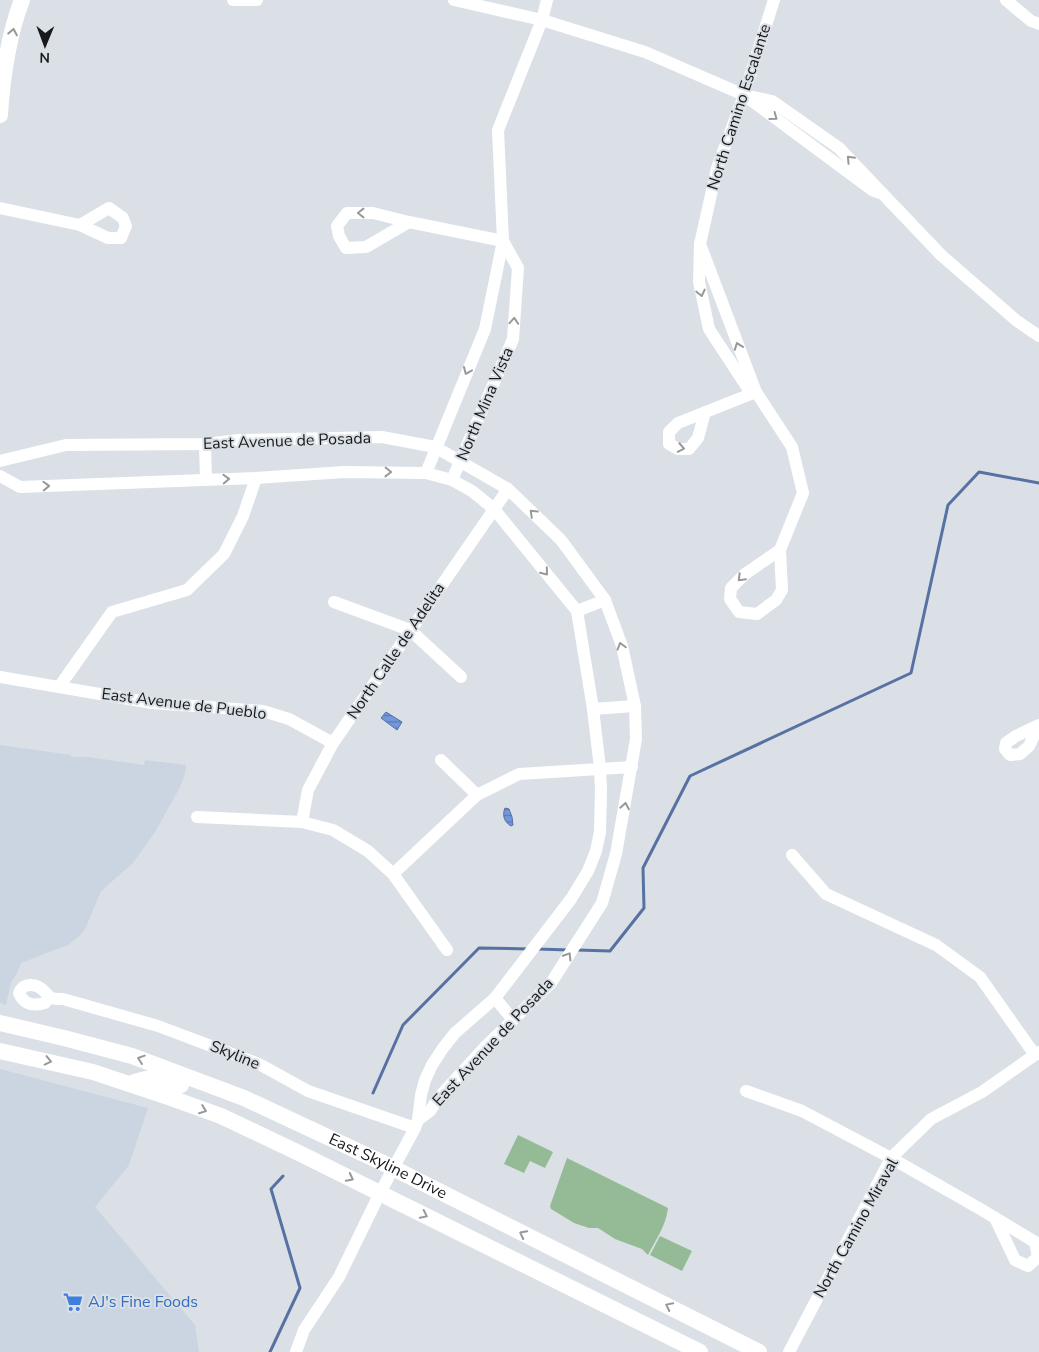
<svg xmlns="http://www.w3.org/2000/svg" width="1039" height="1352" font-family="'Nunito Sans',sans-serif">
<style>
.built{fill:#cad5e1}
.park{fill:#94bb95}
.water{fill:url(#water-rules);stroke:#5771a2}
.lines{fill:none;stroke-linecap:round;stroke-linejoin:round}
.stream{stroke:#5771a2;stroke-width:3}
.minor{stroke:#fff;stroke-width:12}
.major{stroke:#fff;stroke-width:16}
.oneway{stroke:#979898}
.labels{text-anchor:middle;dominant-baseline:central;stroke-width:4;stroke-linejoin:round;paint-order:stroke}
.street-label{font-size:16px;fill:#17191b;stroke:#dae0e6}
.shop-label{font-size:16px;fill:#366cbe;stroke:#dae0e6;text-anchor:start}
</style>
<defs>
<pattern id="water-rules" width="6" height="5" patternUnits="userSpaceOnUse" patternTransform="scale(1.25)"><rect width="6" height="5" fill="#7297dc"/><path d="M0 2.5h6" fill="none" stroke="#5d7ab2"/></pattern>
</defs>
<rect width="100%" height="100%" fill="#dae0e6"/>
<!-- built -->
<g class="built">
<polygon points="0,745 71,755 71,757 88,757 144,765 145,760 186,765 185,774 179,789 155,832 133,863 101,891 85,929 79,936 68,945 21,963 17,973 11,982 6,1005 0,1003"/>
<polygon points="0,1069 148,1108 129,1165 95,1207 195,1325 199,1352 0,1352"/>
</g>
<!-- park -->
<g class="park">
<polygon points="518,1135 553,1152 545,1168 530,1161 524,1173 504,1164"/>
<path d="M567 1158 668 1208C666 1226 656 1239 648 1255L642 1249 615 1239 598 1228H589L574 1223 551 1209 550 1206Z"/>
<polygon points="660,1236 692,1251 682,1271 650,1255"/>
</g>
<!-- water -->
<g class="water">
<polygon points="386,712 402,722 397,730 381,718"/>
<path d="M505 808 509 809 512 817 513 825 511 826C504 822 502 815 505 808Z"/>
</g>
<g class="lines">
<!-- stream -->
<g class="stream">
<polyline points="537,949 569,950"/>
<polyline points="577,950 610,951 644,908 643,868 690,776 911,673 948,505 979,472 1039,483"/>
<polyline points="373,1093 403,1025 479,948 529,949"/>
<polyline points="270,1352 300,1288 271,1189 283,1176"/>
</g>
<!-- minor -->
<g class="minor">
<polyline points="233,0 257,0"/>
<polyline points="454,0 542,20 645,52 744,95"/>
<polyline points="1006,0 1031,21 1039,24"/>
<polyline points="883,194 872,190 744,95 772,101 839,148 941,255 1017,321 1039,336"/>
<polyline points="0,208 80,225 108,238 121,238 126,226 123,218 109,208 80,225"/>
<polyline points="409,222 366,247 346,248 339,236 337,226 347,213 373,213 409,222 503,241"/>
<polyline points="700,244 756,392 792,447 803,493 780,550 782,590 776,600 757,614 739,612 730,599 731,588 745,574 780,550"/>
<polyline points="752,391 747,387 709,329 699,282 700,244 717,168 744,95 774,0"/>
<polyline points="705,412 698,438 689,449 678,449 669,444 669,432 678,423 756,392"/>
<polyline points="205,444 206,480"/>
<polyline points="0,461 66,445 205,444 239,440 382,437 435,447 508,489 561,540 605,600 622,646 635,706 636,739 616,854 602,903 551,983 485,1047 439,1097 430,1111 418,1120"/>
<polyline points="426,473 485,329 503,241 498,130 542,20 547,0"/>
<polyline points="0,476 20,487 256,478 344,472 426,473 452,480 472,491 494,509 577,611 593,709 600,768 601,790 600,832 596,851 588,871 571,899 495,998 455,1033 443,1048 432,1065 425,1080 421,1095 418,1120 415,1128 380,1193 339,1277 304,1330 296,1352"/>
<polyline points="452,480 513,339 518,268 503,241"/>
<polyline points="334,602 410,630 461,677"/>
<polyline points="577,611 605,600"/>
<polyline points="0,677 152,703 263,711 289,719 333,743"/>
<polyline points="59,687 112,612 187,590 224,554 243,516 256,478"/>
<polyline points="593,709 635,706"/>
<polygon points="1039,725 1029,746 1020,754 1010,755 1005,749 1006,743 1016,736"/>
<polyline points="441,760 477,795"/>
<polyline points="197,817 302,822 333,830 368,851 393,874 447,950"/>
<polyline points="302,822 308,790 333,743 508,489"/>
<polyline points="792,855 826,894 936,945 980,977 1035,1055"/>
<polyline points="393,874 477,795 519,774 632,767"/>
<path d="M49 997 45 1003C34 1006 24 1005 19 993 24 981 38 984 45 992 48 994 48 996 51 998 54 999 59 999 63 999L158 1026 259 1064 308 1091 415 1128"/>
<polyline points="495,998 513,1020"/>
<polyline points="746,1091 802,1111 891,1158 982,1210 1035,1242 1038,1257 1028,1266 1015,1260 995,1218"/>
<polyline points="789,1352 891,1158 931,1119 982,1092 1039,1052"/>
</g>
<!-- major -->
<g class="major">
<path d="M0 115C2 79 9 33 22 0"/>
<path id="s1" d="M0 1023 64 1038 132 1056 244 1098 381 1162 759 1352"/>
<polyline points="0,1051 93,1072 171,1098 221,1116 301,1154 700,1352"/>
<path d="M130 1084C152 1075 159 1077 181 1085"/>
</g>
</g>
<!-- one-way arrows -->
<defs><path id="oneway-chevron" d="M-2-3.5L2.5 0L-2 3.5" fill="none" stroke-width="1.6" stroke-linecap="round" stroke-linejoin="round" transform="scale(1.25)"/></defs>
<g class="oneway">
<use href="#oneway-chevron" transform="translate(13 32) rotate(-79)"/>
<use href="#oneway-chevron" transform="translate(774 117) rotate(36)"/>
<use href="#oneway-chevron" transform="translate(850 159) rotate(-134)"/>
<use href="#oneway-chevron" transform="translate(361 213) rotate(180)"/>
<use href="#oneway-chevron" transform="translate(701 293) rotate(77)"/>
<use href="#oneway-chevron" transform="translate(514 321) rotate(-86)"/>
<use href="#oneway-chevron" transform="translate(738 346) rotate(-110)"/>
<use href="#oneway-chevron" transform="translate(467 371) rotate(113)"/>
<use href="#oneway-chevron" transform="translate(681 448) rotate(11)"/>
<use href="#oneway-chevron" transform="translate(388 472) rotate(1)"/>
<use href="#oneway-chevron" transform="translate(226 479) rotate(-2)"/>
<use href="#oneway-chevron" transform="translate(46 486) rotate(-2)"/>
<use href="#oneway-chevron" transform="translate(533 513) rotate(-136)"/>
<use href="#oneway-chevron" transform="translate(545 572) rotate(51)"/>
<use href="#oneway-chevron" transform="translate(741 578) rotate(135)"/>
<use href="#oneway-chevron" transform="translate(621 646) rotate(-106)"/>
<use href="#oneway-chevron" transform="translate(625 806) rotate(-80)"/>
<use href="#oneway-chevron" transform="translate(568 956) rotate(-58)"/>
<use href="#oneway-chevron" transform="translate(141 1059) rotate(-161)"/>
<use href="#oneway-chevron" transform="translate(48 1061) rotate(13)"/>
<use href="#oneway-chevron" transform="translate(203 1110) rotate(21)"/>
<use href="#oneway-chevron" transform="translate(350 1178) rotate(27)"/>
<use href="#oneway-chevron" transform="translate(424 1215) rotate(26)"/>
<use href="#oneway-chevron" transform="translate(523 1234) rotate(-153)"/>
<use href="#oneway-chevron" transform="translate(669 1306) rotate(-154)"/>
</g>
<!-- icons -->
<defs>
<symbol id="supermarket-bare" viewBox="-9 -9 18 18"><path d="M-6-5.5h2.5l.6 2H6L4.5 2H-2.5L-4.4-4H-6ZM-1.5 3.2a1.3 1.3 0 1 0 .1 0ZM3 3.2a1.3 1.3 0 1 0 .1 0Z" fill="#3f7fe0" stroke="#dae0e6" stroke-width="2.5" paint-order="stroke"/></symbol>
</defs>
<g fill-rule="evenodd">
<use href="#supermarket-bare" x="59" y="1288" width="28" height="28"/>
</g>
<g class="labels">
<!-- street labels -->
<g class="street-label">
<text transform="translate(739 107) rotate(-72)">North Camino Escalante</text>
<text transform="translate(485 404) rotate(-67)">North Mina Vista</text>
<text transform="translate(287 441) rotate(-2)">East Avenue de Posada</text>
<text transform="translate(396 651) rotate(-56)">North Calle de Adelita</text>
<text transform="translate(184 704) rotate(7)">East Avenue de Pueblo</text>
<text transform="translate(493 1042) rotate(-47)">East Avenue de Posada</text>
<text transform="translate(235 1055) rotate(22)">Skyline</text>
<text stroke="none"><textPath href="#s1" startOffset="415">East Skyline Drive</textPath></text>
<text transform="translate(856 1228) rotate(-61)">North Camino Miraval</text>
</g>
<!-- shop labels -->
<g class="shop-label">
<text x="88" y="1302">AJ's Fine Foods</text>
</g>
</g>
<!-- north arrow -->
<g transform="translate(45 45) rotate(181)" stroke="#dae0e6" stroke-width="4" paint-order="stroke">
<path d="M0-4L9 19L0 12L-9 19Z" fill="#17191b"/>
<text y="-8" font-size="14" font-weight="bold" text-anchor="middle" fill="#17191b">N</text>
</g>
</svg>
